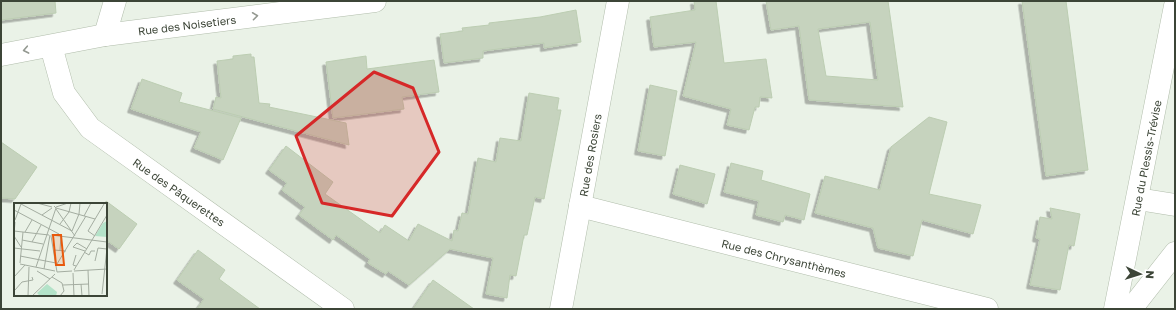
<svg xmlns="http://www.w3.org/2000/svg" width="1176" height="310" font-family="'Golos Text',sans-serif">
<style>
.building{fill:#c6d3be;stroke:#bccdb2;fill-rule:evenodd;filter:url(#shadow)}
.lines{fill:none;stroke-linecap:round;stroke-linejoin:round}
.minor-casing{stroke:#b1bdab;stroke-width:23}
.tertiary-casing{stroke:#b1bdab;stroke-width:23}
.minor{stroke:#fff;stroke-width:22}
.tertiary{stroke:#fff;stroke-width:22}
.oneway{stroke:#949991}
.marked{fill:#d62828;fill-opacity:0.2;stroke:#d62828;stroke-width:3;stroke-linejoin:round}
.labels{text-anchor:middle;dominant-baseline:central;stroke-width:3.5;stroke-linejoin:round;paint-order:stroke}
.street-label{font-size:11px;fill:#3c4537;stroke:#fff}
.inset-road{fill:none;stroke:#a4ada1;stroke-width:1}
.view{fill:#e8590c;fill-opacity:0.15;stroke:#e8590c;stroke-width:2}
.inset-edge{fill:none;stroke:#3c4537;stroke-width:2}
</style>
<defs>
<filter id="shadow"><feDropShadow dx="-3.5" dy="3.5" stdDeviation="0" flood-color="#0004"/></filter>
</defs>
<rect width="100%" height="100%" fill="#eaf2e7"/>
<!-- building -->
<g class="building">
<polygon points="1,1 55,1 56,13 1,20"/>
<polygon points="694,1 716,1 724,63 766,59 772,98 760,97 759,107 755,107 749,130 727,125 731,109 683,96 696,42 654,47 650,17 695,10"/>
<path d="M766 1H888L903 107 809 100 799 26 771 30ZM870 22 878 80 826 76 818 29Z"/>
<polygon points="1022,1 1066,1 1088,170 1046,176"/>
<polygon points="576,10 581,42 544,48 544,43 483,51 483,58 444,63 440,34 463,31 462,28 489,25 489,23 540,17"/>
<polygon points="251,54 251,57 254,57 259,103 270,104 269,107 346,123 349,145 213,109 216,97 221,98 217,61 233,59 233,56"/>
<polygon points="366,56 367,69 434,60 439,92 402,97 404,109 333,118 326,62"/>
<polygon points="142,79 182,93 179,102 241,118 223,160 194,148 201,132 131,109"/>
<polygon points="650,85 677,91 665,156 638,151"/>
<polygon points="529,93 559,98 557,110 561,110 544,199 535,197 527,235 524,235 516,276 510,275 507,298 486,294 493,258 450,249 409,285 388,271 386,274 368,263 370,259 336,235 333,240 299,215 305,207 282,190 287,183 269,170 286,146 333,182 325,194 380,233 385,225 409,241 418,224 452,241 454,230 458,231 462,213 468,214 478,158 496,162 500,138 521,141"/>
<polygon points="929,117 947,122 929,194 981,205 973,234 922,220 913,256 878,248 873,228 815,213 825,176 880,190 891,147"/>
<polygon points="1,142 37,167 15,199 1,198"/>
<polygon points="731,163 763,171 761,180 810,194 804,220 785,215 783,222 756,215 759,201 724,192"/>
<polygon points="680,165 715,174 707,204 673,194"/>
<polygon points="106,201 137,224 119,249 106,240"/>
<polygon points="1050,208 1080,214 1074,246 1069,245 1060,290 1030,285 1040,239 1036,238 1040,217 1052,219"/>
<polygon points="198,250 225,270 219,279 260,309 197,309 204,299 177,280"/>
<polygon points="433,280 474,309 413,309"/>
</g>
<g class="lines">
<defs>
<g id="minor">
<polyline points="105,35 115,1"/>
<polyline points="51,46 64,93 90,128 343,309"/>
<polyline points="1,55 105,35 375,1"/>
<polyline points="1138,199 1175,205"/>
<polyline points="580,206 987,309"/>
<polyline points="561,309 618,1"/>
<polyline points="1131,309 1175,253"/>
</g>
<polyline id="tertiary" points="1115,309 1175,6"/>
</defs>
<!-- minor casing -->
<use href="#minor" class="minor-casing"/>
<!-- tertiary casing -->
<use href="#tertiary" class="tertiary-casing"/>
<!-- minor -->
<use href="#minor" class="minor"/>
<!-- tertiary -->
<use href="#tertiary" class="tertiary"/>
</g>
<!-- one-way arrows -->
<defs><path id="oneway-chevron" d="M-2-3.5L2.5 0L-2 3.5" fill="none" stroke-width="1.6" stroke-linecap="round" stroke-linejoin="round"/></defs>
<g class="oneway">
<use href="#oneway-chevron" transform="translate(255 16) rotate(-7)"/>
<use href="#oneway-chevron" transform="translate(26 50) rotate(169)"/>
</g>
<!-- marked area -->
<path class="marked" d="M374 72 413 88 439 152 392 216 322 203 296 136Z"/>
<g class="labels">
<!-- street labels -->
<g class="street-label">
<text transform="translate(187 25) rotate(-7)">Rue des Noisetiers</text>
<text transform="translate(590 155) rotate(-80)">Rue des Rosiers</text>
<text transform="translate(1146 158) rotate(-79)">Rue du Plessis-Trévise</text>
<text transform="translate(179 192) rotate(35)">Rue des Pâquerettes</text>
<text transform="translate(784 258) rotate(14)">Rue des Chrysanthèmes</text>
</g>
</g>
<!-- overview -->
<g transform="translate(14 203)">
<rect width="93" height="93" fill="#eaf2e7"/>
<path d="M93 18V34L81 33 89 20ZM33 81 43 89 42 93H26L23 90Z" fill="#b4e3c9"/>
<path class="inset-road" d="M23 0 38 4M7 1 58 28M42 4 54 0M42 5 81 16M42 6 61 33M0 7 45 31M28 12 38 5M70 13 77 0M1 17 7 1M46 21 55 9 57 0M0 28 35 32M58 28 65 11 66 0M11 29 18 17M0 31 1 19M37 32 93 39M0 33 7 44M37 33 43 69M81 33 74 28 90 1M8 37 29 41M18 39 27 22M0 45 26 48M40 47 52 48M46 47 47 33M71 48 59 44 63 40 73 46M70 49 75 52 77 48H81M6 53 42 60M81 58 84 45 93 46M6 60 9 29M6 61 41 68M43 61 72 13M62 63 59 62 62 52M22 64 42 5 40 3M30 66 36 32M60 67 93 12M74 67 75 93M23 68 36 76M60 68 93 66M43 69 58 68M59 70 60 93M0 74 11 62M38 74 48 80 50 88 46 93M67 81 68 93M49 82 75 81M1 87 8 79 19 77 18 74M88 91 93 45M14 93 15 64M18 93 41 71"/>
<path class="view" d="M39 32H47L50 62H42Z"/>
<rect width="93" height="93" class="inset-edge"/>
</g>
<!-- border -->
<rect width="1176" height="310" fill="none" stroke="#3c4537" stroke-width="4"/>
<!-- north arrow -->
<g transform="translate(1140 274) rotate(94)" stroke="#ffffff" stroke-width="3" paint-order="stroke">
<path d="M0-3L7 15L0 10L-7 15Z" fill="#3c4537"/>
<text y="-6" font-size="11" font-weight="bold" text-anchor="middle" fill="#3c4537">N</text>
</g>
</svg>
